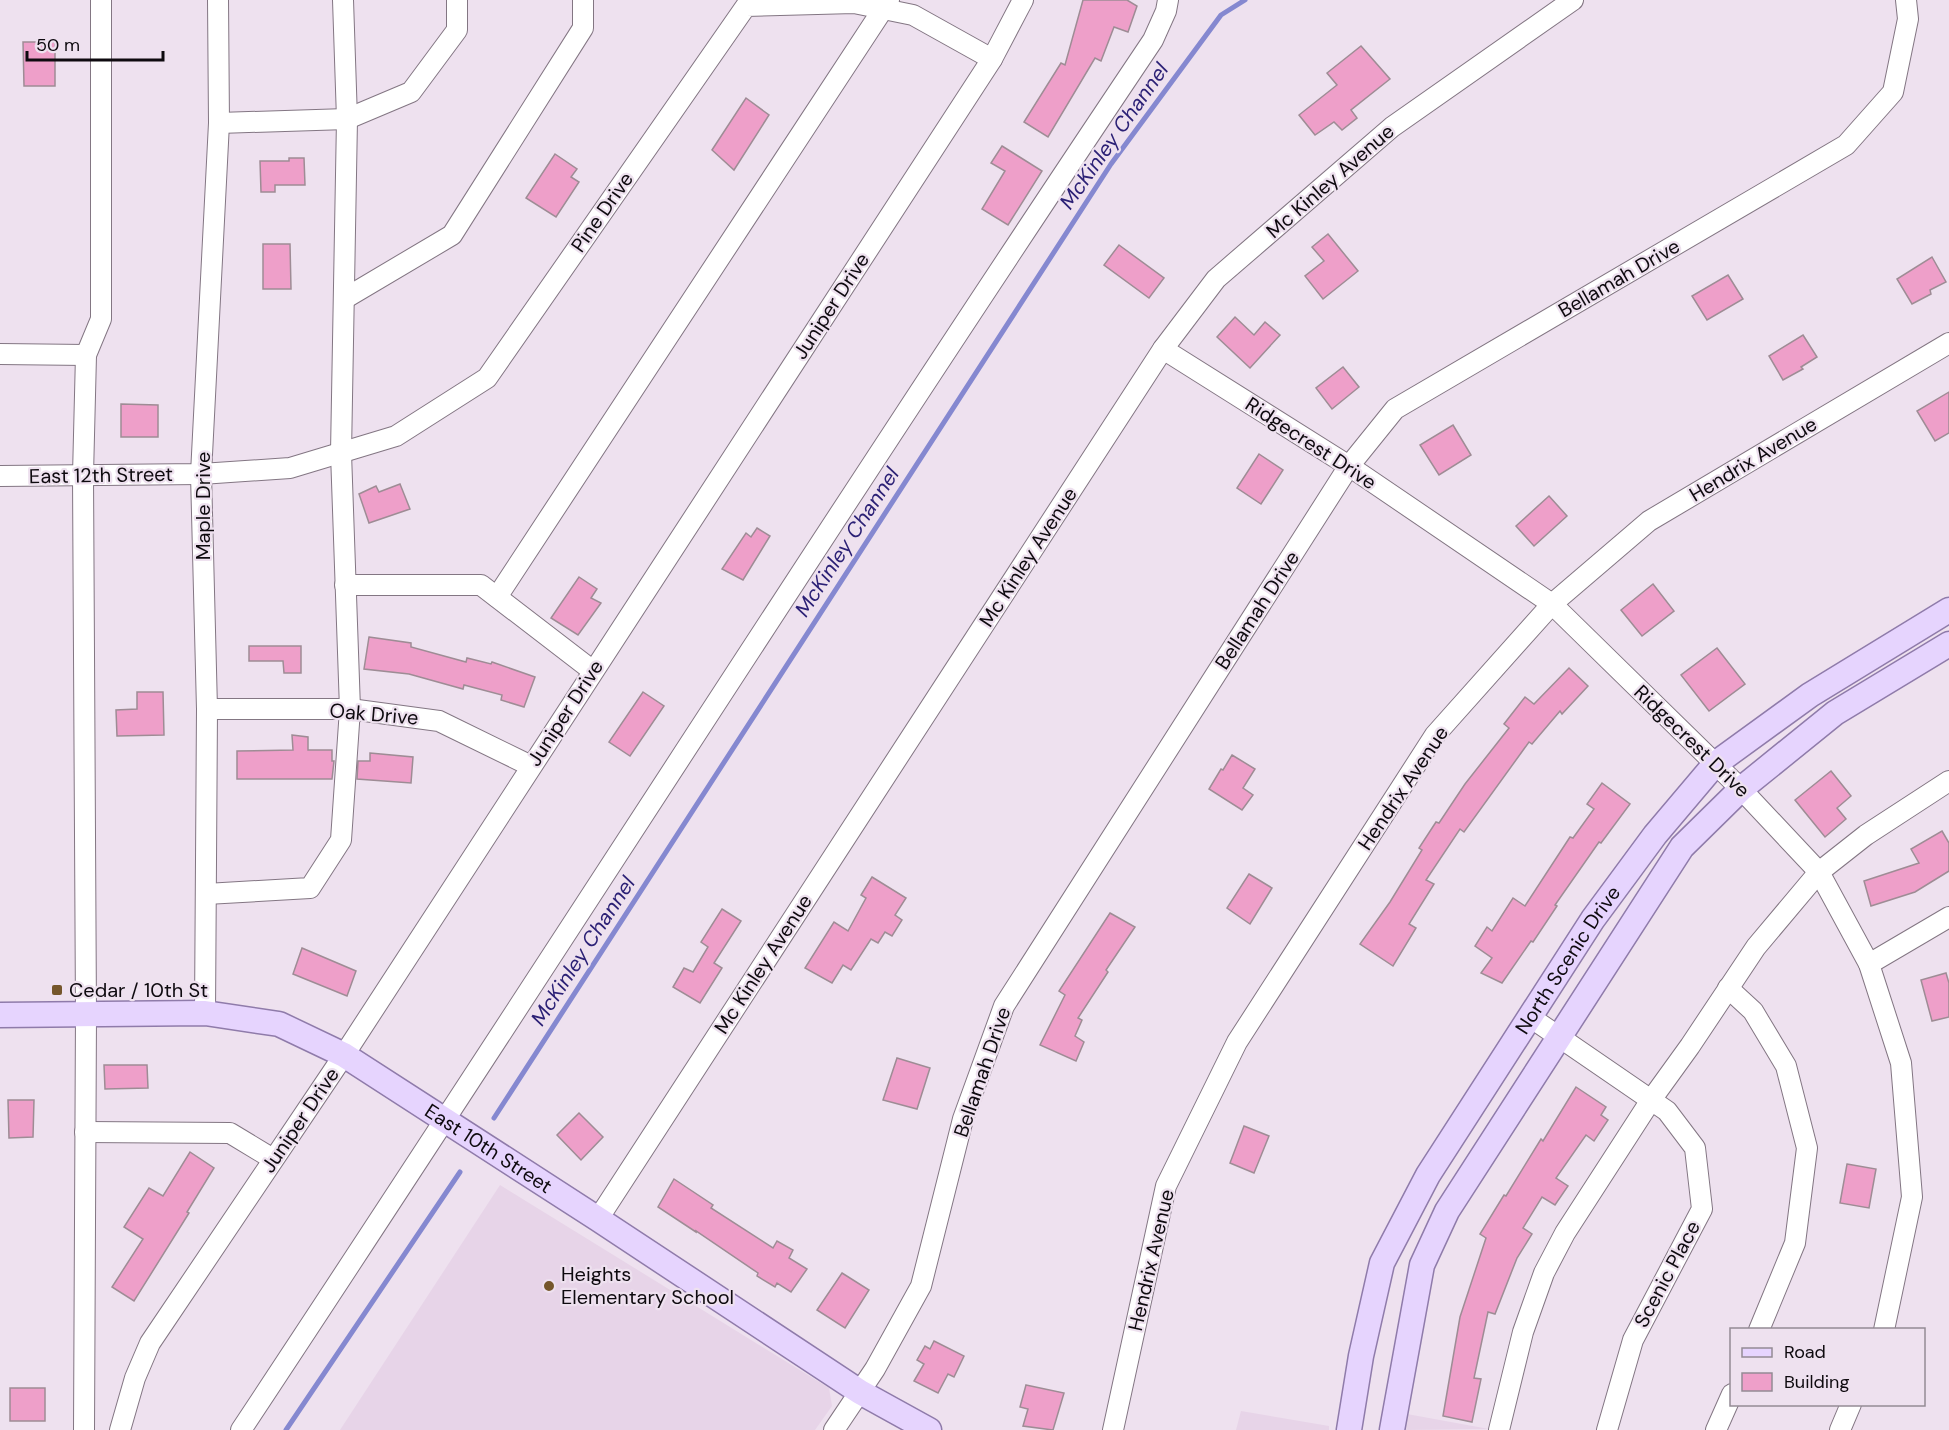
<svg xmlns="http://www.w3.org/2000/svg" width="1949" height="1430" font-family="'DM Sans',sans-serif">
<style>
.built{fill:#e7d4e8}
.lines{fill:none;stroke-linecap:round;stroke-linejoin:round}
.stream{stroke:#8588d0;stroke-width:5}
.building{fill:#ee9fc9;stroke:#9e8c95;stroke-width:1.5}
.minor-casing{stroke:#837683;stroke-width:22}
.major-casing{stroke:#8f7baa;stroke-width:27}
.minor{stroke:#fff;stroke-width:20}
.major{stroke:#e6d4fe;stroke-width:24}
.poi-dot{fill:#75562b;stroke:#eee1ef;stroke-width:2}
.labels{text-anchor:middle;dominant-baseline:central;stroke-width:4.5;stroke-linejoin:round;paint-order:stroke}
.street-label{font-size:20px;fill:#0e0a0f;stroke:#eee1ef}
.poi-label{font-size:20px;fill:#0e0a0f;stroke:#eee1ef;text-anchor:start}
.water-label{font-size:21px;font-style:italic;fill:#2c2176;stroke:#eee1ef}
</style>
<rect width="100%" height="100%" fill="#eee1ef"/>
<!-- built -->
<g class="built">
<polygon points="500,1185 829,1388 832,1406 815,1430 340,1430"/>
<polygon points="1241,1411 1329,1426 1329,1430 1236,1430"/>
<polygon points="1407,1414 1489,1429 1405,1430"/>
</g>
<g class="lines">
<!-- stream -->
<g class="stream">
<polyline points="494,1118 1111,164 1221,15 1245,0"/>
<polyline points="286,1430 460,1172"/>
</g>
</g>
<!-- building -->
<g class="building">
<polygon points="1083,0 1127,0 1137,6 1128,32 1114,27 1101,61 1095,58 1048,137 1024,122 1061,63 1065,65"/>
<polygon points="23,42 55,42 55,86 24,86"/>
<polygon points="1361,46 1390,79 1351,110 1357,118 1342,130 1334,122 1315,135 1299,115 1337,85 1327,73"/>
<polygon points="746,98 769,115 734,170 712,150"/>
<polygon points="1002,146 1042,171 1008,225 982,209 1005,171 991,163"/>
<polygon points="555,154 577,169 571,177 579,182 556,217 526,198"/>
<polygon points="289,158 304,158 305,185 275,185 275,192 261,192 260,161 289,161"/>
<polygon points="1328,234 1358,271 1323,299 1305,276 1324,261 1312,247"/>
<polygon points="263,244 290,244 291,289 263,289"/>
<polygon points="1119,245 1164,278 1149,298 1104,265"/>
<polygon points="1932,257 1946,282 1930,290 1931,294 1912,304 1897,279"/>
<polygon points="1728,275 1743,299 1707,320 1692,296"/>
<polygon points="1235,317 1254,335 1265,322 1280,335 1250,368 1217,337"/>
<polygon points="1803,335 1817,357 1801,367 1803,369 1783,380 1769,356"/>
<polygon points="1343,367 1359,387 1332,409 1316,388"/>
<polygon points="1949,392 1949,433 1935,441 1917,411"/>
<polygon points="121,404 158,405 158,437 121,437"/>
<polygon points="1453,425 1471,455 1439,475 1420,445"/>
<polygon points="1259,454 1283,470 1261,504 1237,488"/>
<polygon points="400,484 410,509 369,523 359,494 376,486 379,492"/>
<polygon points="1549,496 1567,516 1534,546 1516,526"/>
<polygon points="757,528 770,536 743,580 722,569 746,533 751,537"/>
<polygon points="579,577 597,589 591,598 601,603 578,635 551,618"/>
<polygon points="1653,584 1674,611 1642,636 1621,610"/>
<polygon points="369,637 411,643 411,647 466,662 467,658 491,664 492,662 535,677 524,707 501,700 502,695 464,685 463,689 409,674 364,669"/>
<polygon points="249,646 301,646 301,673 284,673 283,661 249,661"/>
<polygon points="1717,648 1745,684 1709,711 1681,675"/>
<polygon points="1569,668 1588,686 1562,714 1560,711 1532,744 1529,742 1464,832 1460,829 1426,880 1434,884 1409,924 1416,928 1393,966 1360,944 1390,902 1422,850 1419,848 1436,822 1439,823 1465,784 1509,728 1504,724 1525,697 1534,704"/>
<polygon points="137,692 163,692 164,735 117,736 116,710 137,709"/>
<polygon points="643,692 664,706 630,756 609,742"/>
<polygon points="292,735 308,737 308,750 332,750 332,761 334,761 332,779 237,779 237,751 293,750"/>
<polygon points="370,753 413,757 411,783 357,779 358,761 370,761"/>
<polygon points="1232,755 1255,769 1243,788 1253,795 1242,810 1209,789 1221,769 1223,770"/>
<polygon points="1831,771 1851,796 1837,808 1846,819 1825,837 1795,800"/>
<polygon points="1602,783 1630,804 1601,843 1599,842 1555,905 1557,906 1533,942 1531,941 1502,983 1481,973 1492,958 1475,946 1487,927 1492,931 1513,898 1525,906 1570,837 1573,838 1594,809 1587,804"/>
<polygon points="1942,831 1949,843 1949,871 1915,892 1871,906 1864,881 1919,863 1911,849"/>
<polygon points="1249,874 1272,888 1250,924 1227,908"/>
<polygon points="872,877 906,898 895,915 902,920 892,936 885,932 878,943 871,939 851,970 843,965 832,983 805,968 834,922 848,931 866,898 861,895"/>
<polygon points="722,909 741,921 714,963 722,968 700,1003 673,987 684,968 693,972 708,947 701,942"/>
<polygon points="1110,913 1135,927 1106,970 1108,972 1078,1018 1082,1020 1075,1036 1084,1042 1076,1061 1040,1045 1065,995 1059,991"/>
<polygon points="302,948 356,971 347,996 293,974"/>
<polygon points="1946,973 1949,983 1949,1017 1932,1021 1921,980"/>
<polygon points="897,1058 930,1068 917,1109 883,1100"/>
<polygon points="104,1065 147,1065 148,1088 105,1089"/>
<polygon points="1576,1087 1606,1107 1601,1115 1608,1120 1594,1141 1586,1135 1556,1178 1568,1186 1555,1205 1542,1197 1523,1228 1532,1234 1517,1258 1495,1314 1488,1312 1474,1378 1481,1379 1472,1422 1443,1416 1460,1317 1486,1238 1480,1234 1504,1195 1506,1196 1541,1139 1543,1141"/>
<polygon points="8,1100 34,1100 33,1137 9,1138"/>
<polygon points="579,1113 603,1137 581,1160 557,1135"/>
<polygon points="1244,1126 1269,1136 1254,1173 1230,1163"/>
<polygon points="190,1152 214,1168 187,1212 189,1213 134,1301 112,1287 143,1239 124,1227 149,1188 163,1196"/>
<polygon points="1847,1164 1876,1169 1869,1208 1840,1203"/>
<polygon points="674,1179 713,1205 711,1208 773,1248 777,1241 793,1250 789,1258 807,1269 791,1292 777,1283 775,1287 757,1276 758,1273 696,1231 696,1232 658,1207"/>
<polygon points="842,1273 869,1290 845,1328 817,1310"/>
<polygon points="934,1341 964,1356 954,1377 948,1374 938,1393 914,1381 924,1364 917,1360 925,1346 930,1349"/>
<polygon points="1026,1385 1064,1393 1053,1430 1023,1426 1028,1409 1020,1407"/>
<rect x="10" y="1388" width="35" height="33"/>
</g>
<g class="lines">
<defs>
<g id="minor">
<polyline points="219,123 347,119 411,92 457,30 457,0"/>
<polyline points="344,299 452,235 583,28 583,0"/>
<polyline points="1163,349 1349,466 1552,604 1741,789 1819,872 1869,964 1901,1063 1912,1197 1884,1330"/>
<polyline points="0,354 86,355"/>
<polyline points="0,476 201,474 290,468 396,436 487,378 746,6 854,3 913,15 992,59"/>
<polyline points="345,585 481,585 593,671"/>
<polyline points="497,597 889,0"/>
<polyline points="207,709 350,709 439,721 531,766"/>
<polyline points="206,894 310,888 341,840 350,709 341,453 347,119 343,0"/>
<polyline points="1869,964 1949,917"/>
<polyline points="1728,988 1753,1011 1786,1066 1807,1148 1795,1243 1759,1330"/>
<polyline points="205,1013 207,709 201,474 219,123 218,0"/>
<polyline points="1530,1017 1667,1111 1695,1148 1702,1209 1633,1340 1607,1430"/>
<polyline points="85,1132 230,1133 273,1159"/>
<polyline points="598,1219 1163,349 1216,279 1392,127 1573,0"/>
<polyline points="84,1430 86,1014 83,475 86,355 101,319 101,0"/>
<polyline points="120,1430 135,1378 150,1343 344,1055 992,59 1023,0"/>
<path d="M241 1430C547 968 844 500 1153 40L1166 11 1168 0"/>
<polyline points="834,1430 875,1369 921,1286 963,1119 1004,1006 1349,466 1395,409 1846,145 1893,92 1908,19 1906,0"/>
<polyline points="1113,1430 1166,1186 1237,1042 1435,735 1552,604 1649,521 1949,343"/>
<polyline points="1499,1430 1523,1332 1544,1273 1565,1233 1651,1100 1690,1046 1756,947 1819,872 1866,835 1949,781"/>
<polyline points="1716,1430 1732,1394"/>
<polyline points="1840,1430 1851,1404"/>
</g>
<g id="major">
<path id="s1" d="M0 1015 205 1013 279 1024 344 1055 598 1219 860 1392 929 1430"/>
<path id="s2" d="M1349 1430 1361 1356 1382 1263 1428 1175 1593 919 1655 835 1715 764 1810 695 1949 610"/>
<polyline points="1392,1430 1422,1265 1447,1211 1682,847 1741,789 1835,713 1949,644"/>
</g>
</defs>
<!-- minor casing -->
<use href="#minor" class="minor-casing"/>
<!-- major casing -->
<use href="#major" class="major-casing"/>
<!-- minor -->
<use href="#minor" class="minor"/>
<!-- major -->
<use href="#major" class="major"/>
</g>
<!-- markers -->
<g class="poi-dot">
<rect x="51" y="984" width="12" height="12" rx="3"/>
<circle cx="549" cy="1286" r="6"/>
</g>
<g class="labels">
<!-- street labels -->
<g class="street-label">
<text transform="translate(1330 181) rotate(-41)">Mc Kinley Avenue</text>
<text transform="translate(602 212) rotate(-55)">Pine Drive</text>
<text transform="translate(1619 278) rotate(-30)">Bellamah Drive</text>
<text transform="translate(831 306) rotate(-57)">Juniper Drive</text>
<text transform="translate(1311 443) rotate(33)">Ridgecrest Drive</text>
<text transform="translate(1753 459) rotate(-31)">Hendrix Avenue</text>
<text transform="translate(101 475) rotate(-1)">East 12th Street</text>
<text transform="translate(203 506) rotate(-90)">Maple Drive</text>
<text transform="translate(1028 557) rotate(-57)">Mc Kinley Avenue</text>
<text transform="translate(1257 610) rotate(-57)">Bellamah Drive</text>
<text transform="translate(565 713) rotate(-57)">Juniper Drive</text>
<text transform="translate(374 714) rotate(5)">Oak Drive</text>
<text transform="translate(1692 741) rotate(44)">Ridgecrest Drive</text>
<text transform="translate(1403 788) rotate(-56)">Hendrix Avenue</text>
<text stroke="none"><textPath href="#s2" startOffset="526">North Scenic Drive</textPath></text>
<text transform="translate(763 964) rotate(-57)">Mc Kinley Avenue</text>
<text transform="translate(982 1072) rotate(-71)">Bellamah Drive</text>
<text transform="translate(300 1120) rotate(-56)">Juniper Drive</text>
<text stroke="none"><textPath href="#s1" startOffset="524">East 10th Street</textPath></text>
<text transform="translate(1151 1260) rotate(-77)">Hendrix Avenue</text>
<text transform="translate(1667 1274) rotate(-62)">Scenic Place</text>
</g>
<!-- poi labels -->
<g class="poi-label">
<text x="69" y="990">Cedar / 10th St</text>
<text x="561" y="1274">Heights<tspan x="561" dy="23">Elementary School</tspan></text>
</g>
<!-- water labels -->
<g class="water-label">
<text transform="translate(1114 136) rotate(-55)">McKinley Channel</text>
<text transform="translate(847 542) rotate(-57)">McKinley Channel</text>
<text transform="translate(583 951) rotate(-57)">McKinley Channel</text>
</g>
</g>
<!-- legend -->
<rect x="1730" y="1328" width="195" height="78" fill="#eee1ef" stroke="#948b95" stroke-width="1.5"/>
<rect x="1742" y="1348" width="30" height="9" fill="#e6d4fe" stroke="#948b95" stroke-width="1.5"/>
<text x="1784" y="1358" font-size="18" fill="#0e0a0f">Road</text>
<rect x="1742" y="1373" width="30" height="18" fill="#ee9fc9" stroke="#948b95" stroke-width="1.5"/>
<text x="1784" y="1388" font-size="18" fill="#0e0a0f">Building</text>
<!-- scale -->
<path d="M27 51v9h136v-9" fill="none" stroke="#0e0a0f" stroke-width="3"/>
<text x="36" y="51" font-size="18" fill="#0e0a0f" stroke="#eee1ef" stroke-width="4.5" paint-order="stroke">50 m</text>
</svg>
